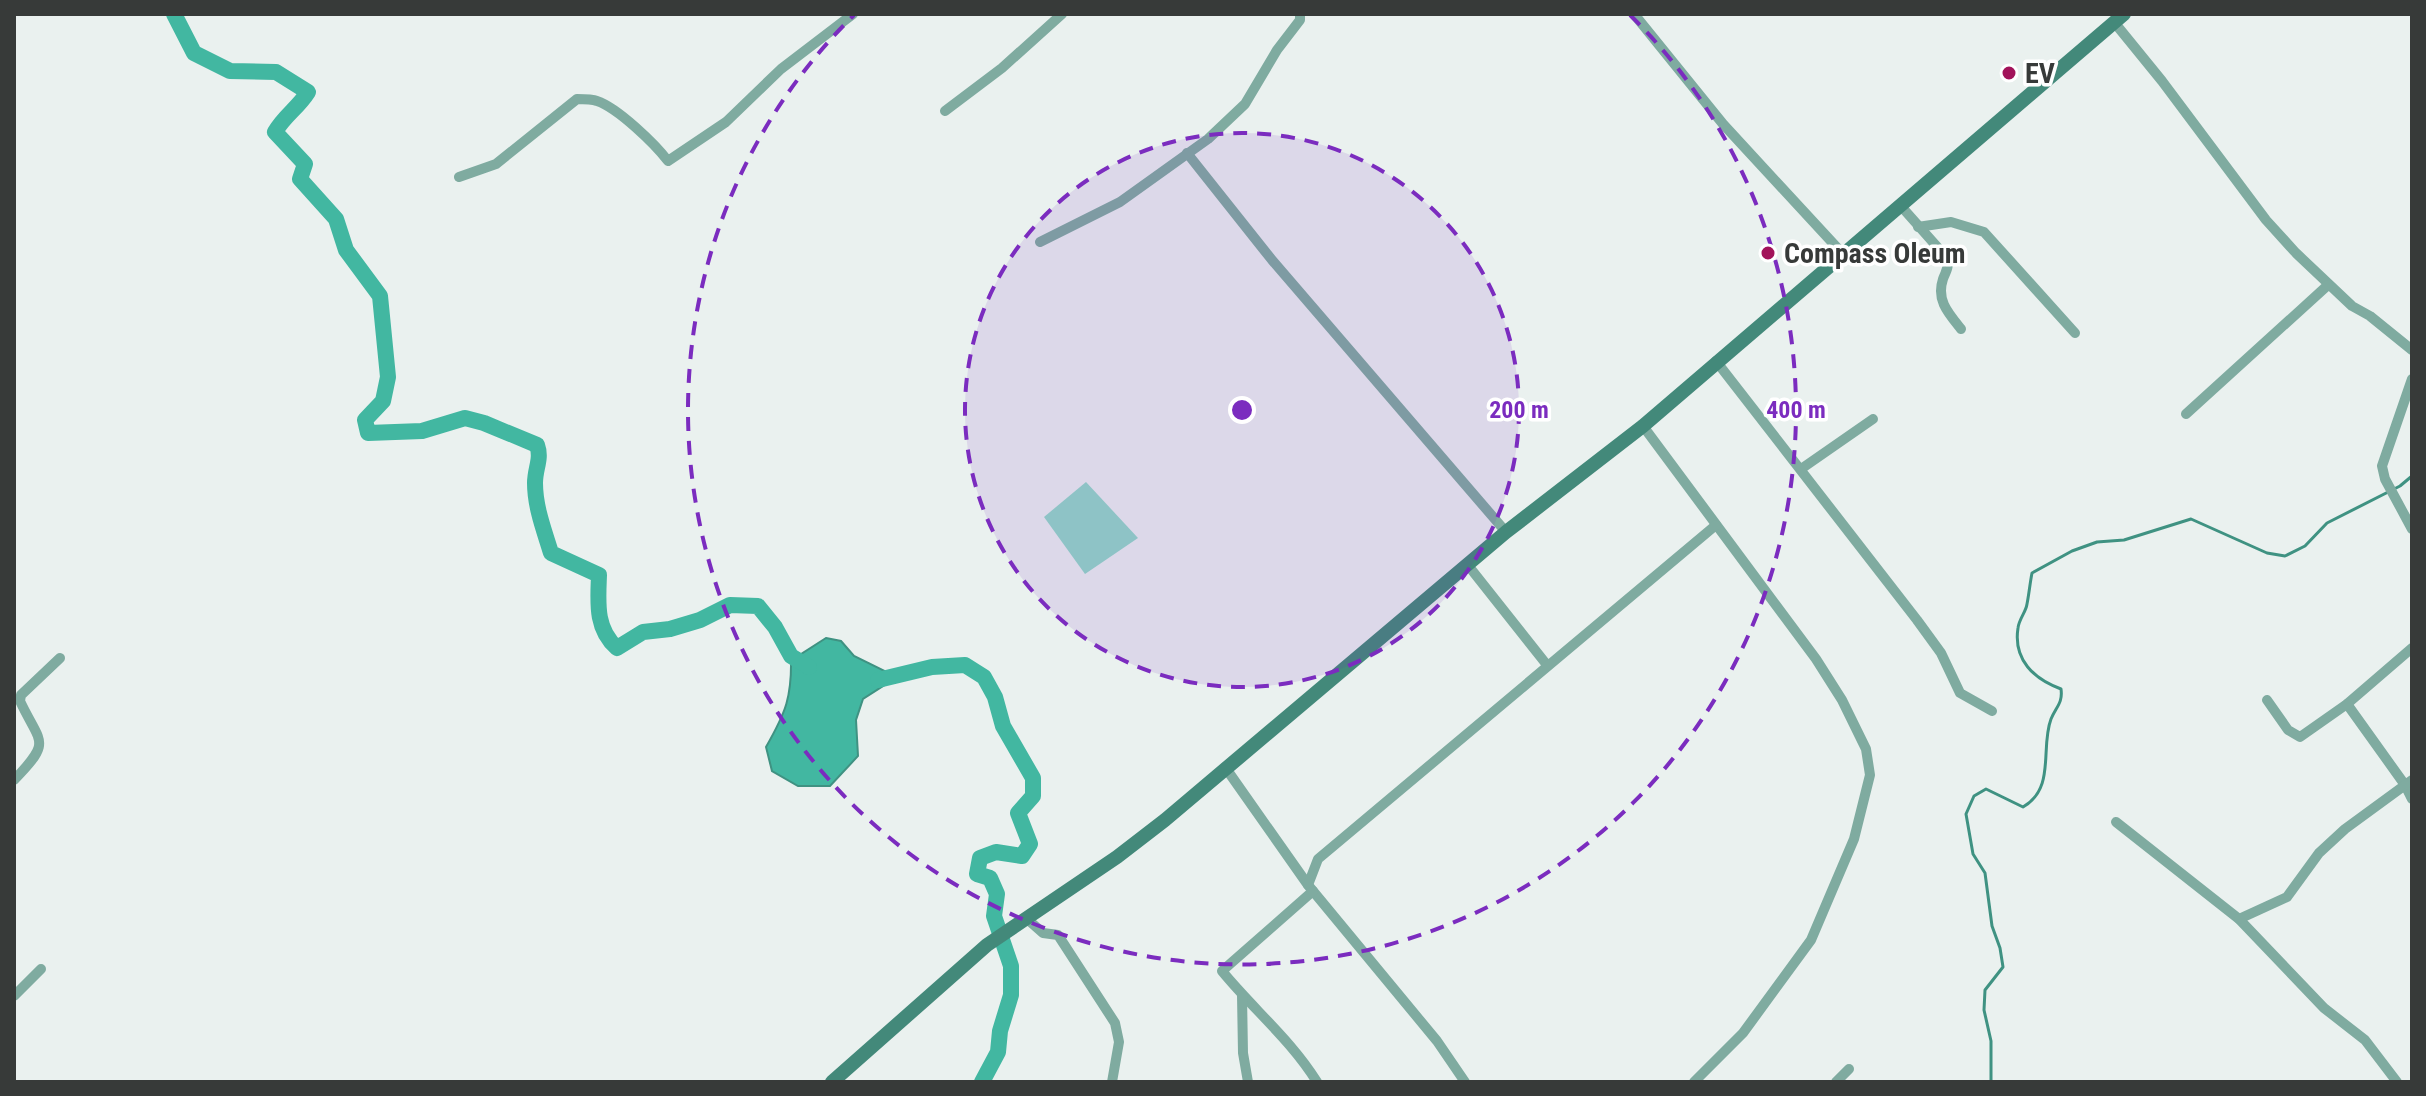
<svg xmlns="http://www.w3.org/2000/svg" width="2426" height="1096" font-family="'Roboto Condensed',sans-serif">
<style>
.green{fill:#91d9c8}
.water{fill:#42b7a1;stroke:#3f9282;stroke-width:2}
.lines{fill:none;stroke-linecap:round;stroke-linejoin:round}
.stream{stroke:#3f9282;stroke-width:3}
.river{stroke:#42b7a1;stroke-width:16}
.minor{stroke:#7faba0;stroke-width:10}
.secondary{stroke:#43897a;stroke-width:14}
.ring{fill:none;stroke:#7b2cbf;stroke-width:4;stroke-dasharray:14 10}
.poi-dot{fill:#a2135a;stroke:#fff;stroke-width:3}
.labels{text-anchor:middle;dominant-baseline:central;stroke-width:7;stroke-linejoin:round;paint-order:stroke}
.poi-label{font-size:28px;font-weight:bold;fill:#373a39;stroke:#fff;text-anchor:start}
.centre{fill:#7b2cbf;stroke:#fff;stroke-width:4}
.ring-label{font-size:24px;text-anchor:middle;font-weight:bold;fill:#7b2cbf;stroke:#fff;stroke-width:7;stroke-linejoin:round;paint-order:stroke}
</style>
<rect width="100%" height="100%" fill="#eaf1ef"/>
<!-- green -->
<polygon class="green" points="1086,482 1138,538 1085,574 1044,517"/>
<!-- water -->
<path class="water" d="M826 638 841 641 854 656 897 677 863 699 856 720 858 756 830 786H798L772 771 766 747C786 712 792 697 791 656L801 654Z"/>
<g class="lines">
<!-- stream -->
<path class="stream" d="M1991 1082V1041L1984 1010 1985 990 2003 967 2000 948 1992 926 1985 873 1973 854 1966 814 1974 796 1986 789 2023 807C2056 788 2040 748 2051 719 2056 707 2063 703 2061 689 2034 679 2013 660 2018 628 2019 619 2026 612 2027 604 2029 594 2030 583 2032 573L2072 551 2097 542 2124 540 2191 519 2267 553 2285 556 2305 546 2327 523 2400 486 2412 476"/>
<!-- river -->
<g class="river">
<path d="M174 14 194 53 230 71 276 72 308 92C298 108 284 116 275 132L305 164 300 179 336 219 346 250 380 296 388 377 383 401 365 420 368 433 422 431 465 418 484 423 537 445C542 459 535 468 535 483 535 507 544 530 551 553L599 575C598 602 595 629 617 648L643 632 670 629 700 620 730 605 758 606 775 627 791 656 809 667"/>
<polyline points="878,680 932,667 965,665 984,677 995,697 1003,726 1033,778 1033,796 1018,813 1030,844 1022,856 996,852 980,858 977,874 990,878 997,894 994,916 1011,966 1011,995 1000,1031 998,1052 982,1082"/>
</g>
<!-- minor -->
<g class="minor">
<polyline points="1634,14 1723,124 1842,253"/>
<polyline points="2114,22 2162,81 2266,220 2296,253 2352,306 2370,316 2412,350"/>
<polyline points="945,111 1002,68 1062,14"/>
<polyline points="1187,153 1272,260 1506,532"/>
<path d="M459 177 496 164 577 99C583 99 592 99 597 101 618 108 655 144 668 161L726 122 781 69 853 14"/>
<path d="M1900 205 1948 259C1949 268 1946 271 1943 279 1936 300 1948 313 1961 329"/>
<polyline points="1918,227 1951,222 1984,232 2075,333"/>
<polyline points="1040,242 1120,202 1208,139 1245,104 1277,50 1300,20 1300,14"/>
<polyline points="1716,361 1917,620 1941,653 1960,693 1992,711"/>
<polyline points="2412,379 2382,466 2385,479 2412,529"/>
<polyline points="2186,414 2328,285"/>
<polyline points="1643,426 1816,659 1842,700 1866,749 1870,775 1854,839 1811,940 1743,1033 1694,1082"/>
<polyline points="1801,469 1873,419"/>
<polyline points="1467,564 1547,665"/>
<polyline points="2267,700 2288,730 2300,737 2347,704 2412,648"/>
<polyline points="2347,704 2405,785 2412,799"/>
<polyline points="1225,767 1308,885 1437,1041 1465,1082"/>
<path d="M14 780C53 740 40 744 20 701L21 695 60 658"/>
<polyline points="2116,822 2239,919 2324,1008 2365,1040 2397,1082"/>
<polyline points="1308,885 1318,859 1716,525"/>
<path d="M1313 891 1222 971C1253 1009 1291 1040 1317 1082"/>
<polyline points="1026,918 1043,933 1058,935 1115,1023 1119,1042 1112,1082"/>
<polyline points="2239,919 2287,897 2319,853 2345,829 2412,780"/>
<polyline points="1242,995 1243,1053 1248,1082"/>
<polyline points="14,996 41,969"/>
<polyline points="1836,1082 1849,1069"/>
</g>
<!-- secondary -->
<polyline class="secondary" points="832,1082 987,945 1117,857 1165,820 1506,532 1643,426 2124,14"/>
</g>
<!-- distance rings -->
<circle cx="1242" cy="410" r="277" fill="#7b2cbf" fill-opacity=".12"/>
<g class="ring">
<circle cx="1242" cy="410" r="277"/>
<path d="M1630 15A554 554 0 1 1 854 15"/>
</g>
<!-- markers -->
<g class="poi-dot">
<circle cx="2009" cy="73" r="8"/>
<circle cx="1768" cy="253" r="8"/>
</g>
<g class="labels">
<!-- poi labels -->
<g class="poi-label">
<text x="2025" y="73">EV</text>
<text x="1784" y="253">Compass Oleum</text>
</g>
</g>
<circle cx="1242" cy="410" r="12" class="centre"/>
<g class="ring-label">
<text x="1519" y="418">200 m</text>
<text x="1796" y="418">400 m</text>
</g>
<!-- border -->
<rect width="2426" height="1096" fill="none" stroke="#373a39" stroke-width="32"/>
</svg>
